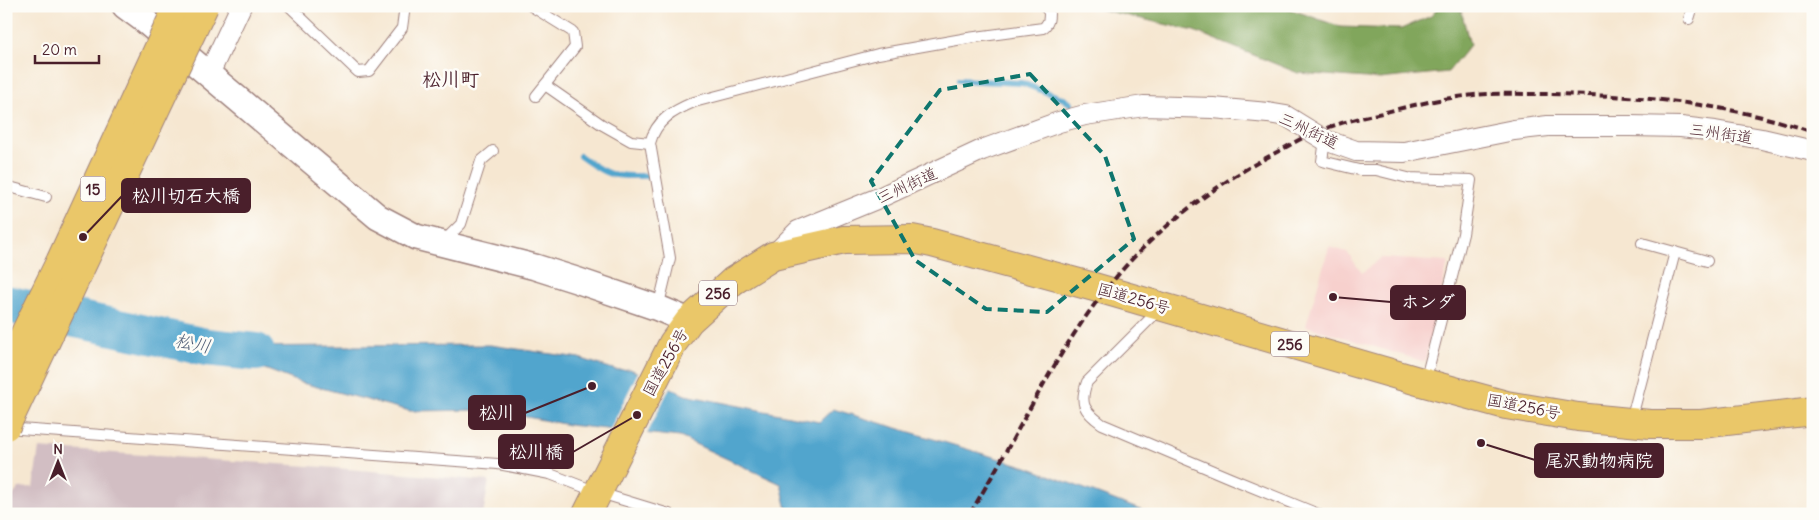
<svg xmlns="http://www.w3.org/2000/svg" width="1819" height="520" font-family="Delius,'Klee One',sans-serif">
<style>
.built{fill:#f7d0cd}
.industrial{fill:#d2bec3}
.forest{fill:#81a65c;stroke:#666244}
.water{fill:#51a5cd;stroke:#4e627c}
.pier{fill:#f6e7d1}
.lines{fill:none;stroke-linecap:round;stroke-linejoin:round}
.stream{stroke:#51a5cd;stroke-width:6}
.river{stroke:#51a5cd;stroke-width:38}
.service-casing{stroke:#a0837e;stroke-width:12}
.minor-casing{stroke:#a0837e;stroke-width:22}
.tertiary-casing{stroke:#a0837e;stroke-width:28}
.trunk-casing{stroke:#a0837e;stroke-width:30}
.service{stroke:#fff;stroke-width:10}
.minor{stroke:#fff;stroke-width:20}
.tertiary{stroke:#fff;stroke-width:25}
.trunk{stroke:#eac769;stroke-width:28}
.rail{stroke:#4a1f2b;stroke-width:4;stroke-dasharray:8 4;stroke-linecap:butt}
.primary-bridge-casing{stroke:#a0837e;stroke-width:30;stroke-linecap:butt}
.primary-bridge{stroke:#eac769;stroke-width:28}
.marked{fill:none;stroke:#0f766e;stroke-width:4;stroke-dasharray:10 6;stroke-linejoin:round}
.labels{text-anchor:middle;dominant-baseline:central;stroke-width:5;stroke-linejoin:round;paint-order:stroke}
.shield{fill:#fdfcf7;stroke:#806168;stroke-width:1}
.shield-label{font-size:15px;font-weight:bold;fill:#4a1f2b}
.street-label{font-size:16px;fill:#4a1f2b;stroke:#fdfcf7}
.water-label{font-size:18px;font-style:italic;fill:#4d5b74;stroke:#fdfcf7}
.quarter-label{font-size:19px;font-weight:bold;fill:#4a1f2b;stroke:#fdfcf7}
.leader{fill:none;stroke:#4a1f2b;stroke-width:2}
.callout-dot{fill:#4a1f2b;stroke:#fdfcf7;stroke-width:2}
.callout{fill:#4a1f2b;stroke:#4a1f2b;stroke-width:2}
.callout-label{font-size:18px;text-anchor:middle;font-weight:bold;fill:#fff}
</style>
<rect width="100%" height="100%" fill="#fdfcf7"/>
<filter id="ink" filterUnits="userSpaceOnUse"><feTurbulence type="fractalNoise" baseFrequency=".02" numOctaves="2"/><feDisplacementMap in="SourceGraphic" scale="10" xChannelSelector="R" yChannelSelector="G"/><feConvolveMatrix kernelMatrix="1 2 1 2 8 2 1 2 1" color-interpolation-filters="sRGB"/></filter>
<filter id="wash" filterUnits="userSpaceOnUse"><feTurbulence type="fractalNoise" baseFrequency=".0096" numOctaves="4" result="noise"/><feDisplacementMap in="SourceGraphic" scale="20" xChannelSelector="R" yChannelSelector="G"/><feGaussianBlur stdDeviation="1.12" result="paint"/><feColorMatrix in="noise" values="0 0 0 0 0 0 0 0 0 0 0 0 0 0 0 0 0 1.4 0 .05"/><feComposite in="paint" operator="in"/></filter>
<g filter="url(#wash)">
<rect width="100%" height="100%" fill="#f6e7d1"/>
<!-- built -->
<polygon class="built" points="1329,247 1347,252 1362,273 1381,258 1448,262 1425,362 1306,326"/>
<!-- industrial -->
<polygon class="industrial" points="39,448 324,467 489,481 483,514 7,514 8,501 19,488 33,487"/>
<!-- forest -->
<polygon class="forest" points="1086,6 1281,6 1341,27 1401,29 1431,16 1440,6 1460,6 1470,45 1448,72 1380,79 1298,73 1194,31"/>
<!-- water -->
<polygon class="water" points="490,345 579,358 616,370 630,369 685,395 819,422 833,409 1027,467 1151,514 788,514 781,484 680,437 569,425 490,410 410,411 302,383 206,347"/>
<!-- pier -->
<polygon class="pier" points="639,370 671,385 646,436 609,432"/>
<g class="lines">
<!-- stream -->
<g class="stream">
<polyline points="959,80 1022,83 1064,99 1071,104"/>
<path d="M580 156C609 177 611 176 647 176"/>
</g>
<!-- river -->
<polyline class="river" points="6,304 206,347 256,352"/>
</g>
</g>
<g filter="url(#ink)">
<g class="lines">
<defs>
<g id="service">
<polyline points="289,6 358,72 369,71 402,28 405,6"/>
<polyline points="531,6 573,32 575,47 536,96"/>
<polyline points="1689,19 1693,6"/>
<polyline points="545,85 601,124 631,141 650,143"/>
<polyline points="1325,140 1322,161 1359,170 1376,170 1408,178 1471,180 1463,234 1425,382"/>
<polyline points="6,186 46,197"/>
<polyline points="443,242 461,224 481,161 493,151"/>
<polyline points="1642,243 1707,261"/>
<path d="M658 308 670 258 650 143C656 120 673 111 694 102L878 54 968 38 1043 28C1049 23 1049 19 1049 12L1044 6"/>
<path d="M1161 308 1087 382C1079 404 1084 411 1102 424L1230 478 1318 514"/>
<polyline points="1631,421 1675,252"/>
<polyline points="6,428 498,464 550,474 597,492 669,514"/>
</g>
<g id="minor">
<polyline points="209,74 241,6"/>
<polyline points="773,256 798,231 881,197 982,150 1059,122 1085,115 1144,106 1213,108 1268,113 1286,116 1325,140 1356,151 1404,152 1514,130 1548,126 1630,126 1681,127 1715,131 1762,139 1813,151"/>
</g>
<polyline id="tertiary" points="125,6 144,20 378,217 416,237 535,267 576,280 658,308 689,321"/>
<polyline id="trunk" points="587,514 673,343 689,321 733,281 773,256 844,240 912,239 932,243 1094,287 1425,383 1506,405 1578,417 1650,424 1701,424 1813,411"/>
</defs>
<!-- service casing -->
<use href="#service" class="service-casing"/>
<!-- minor casing -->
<use href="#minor" class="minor-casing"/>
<!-- tertiary casing -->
<use href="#tertiary" class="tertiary-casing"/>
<!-- trunk casing -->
<use href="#trunk" class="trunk-casing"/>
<!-- service -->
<use href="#service" class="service"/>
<!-- minor -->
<use href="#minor" class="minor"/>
<!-- tertiary -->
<use href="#tertiary" class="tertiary"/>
<!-- trunk -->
<use href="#trunk" class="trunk"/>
<!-- rail -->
<path class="rail" d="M970 514C985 488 1000 463 1014 437 1050 372 1085 307 1138 253 1180 211 1228 177 1281 150 1291 144 1302 138 1313 133 1335 124 1359 118 1382 113 1413 105 1443 98 1474 95 1494 93 1516 94 1536 94 1627 94 1727 102 1813 132"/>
<defs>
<g id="primary-bridge">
<polyline points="6,372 60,262 178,6"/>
<polyline points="6,426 204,6"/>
</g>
</defs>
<!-- primary-bridge casing -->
<use href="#primary-bridge" class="primary-bridge-casing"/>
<!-- primary-bridge -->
<use href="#primary-bridge" class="primary-bridge"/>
</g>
</g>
<!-- marked area -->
<path class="marked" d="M1030 74 1105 156 1134 239 1047 312 986 309 915 260 871 181 940 90Z"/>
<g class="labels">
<!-- shield labels -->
<g class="shield">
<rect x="80.5" y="176.5" width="25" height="25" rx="4"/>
<rect x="699" y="280.5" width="38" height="25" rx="4"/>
<rect x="1271" y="331.5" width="38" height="25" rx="4"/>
</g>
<g class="shield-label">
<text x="93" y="189">15</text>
<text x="718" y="293">256</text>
<text x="1290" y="344">256</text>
</g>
<!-- street labels -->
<g class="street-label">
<text transform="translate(1309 130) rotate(25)">三州街道</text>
<text transform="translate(1721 133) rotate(8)">三州街道</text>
<text transform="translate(907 185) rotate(-25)">三州街道</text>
<text transform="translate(1134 298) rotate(16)">国道256号</text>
<text transform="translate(665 362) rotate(-61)">国道256号</text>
<text transform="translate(1524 406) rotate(11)">国道256号</text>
</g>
<!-- water labels -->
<g class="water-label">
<text transform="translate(193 343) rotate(11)">松川</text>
</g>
<!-- quarter labels -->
<g class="quarter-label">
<text x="451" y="79">松川町</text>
</g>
</g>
<!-- callouts -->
<path class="leader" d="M83 237L122 196M1333 297L1391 302M592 386L525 413M637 415L573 452M1481 443L1535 460"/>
<g class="callout-dot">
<circle cx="83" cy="237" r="5"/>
<circle cx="1333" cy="297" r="5"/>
<circle cx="592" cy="386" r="5"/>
<circle cx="637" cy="415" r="5"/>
<circle cx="1481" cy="443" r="5"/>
</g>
<g class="callout">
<rect x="122" y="179" width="128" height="33" rx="5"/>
<rect x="1391" y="286" width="74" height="33" rx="5"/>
<rect x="469" y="396" width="56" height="33" rx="5"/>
<rect x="499" y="435" width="74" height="33" rx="5"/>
<rect x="1535" y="444" width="128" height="33" rx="5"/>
</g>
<g class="callout-label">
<text x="186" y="202">松川切石大橋</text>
<text x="1428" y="308">ホンダ</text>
<text x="497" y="419">松川</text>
<text x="536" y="458">松川橋</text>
<text x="1599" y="467">尾沢動物病院</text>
</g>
<!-- margin -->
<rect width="1819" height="520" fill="none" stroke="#fdfcf7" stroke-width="25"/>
<!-- north arrow -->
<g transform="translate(58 462)" stroke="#fdfcf7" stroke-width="4" paint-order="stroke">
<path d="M0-4L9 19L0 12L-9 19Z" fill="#4a1f2b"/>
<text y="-8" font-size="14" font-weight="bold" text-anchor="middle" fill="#4a1f2b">N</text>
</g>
<!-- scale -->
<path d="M35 55v8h64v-8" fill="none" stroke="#4a1f2b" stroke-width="2.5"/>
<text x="42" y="55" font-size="15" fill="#4a1f2b" stroke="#fdfcf7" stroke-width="4" paint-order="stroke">20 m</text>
</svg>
